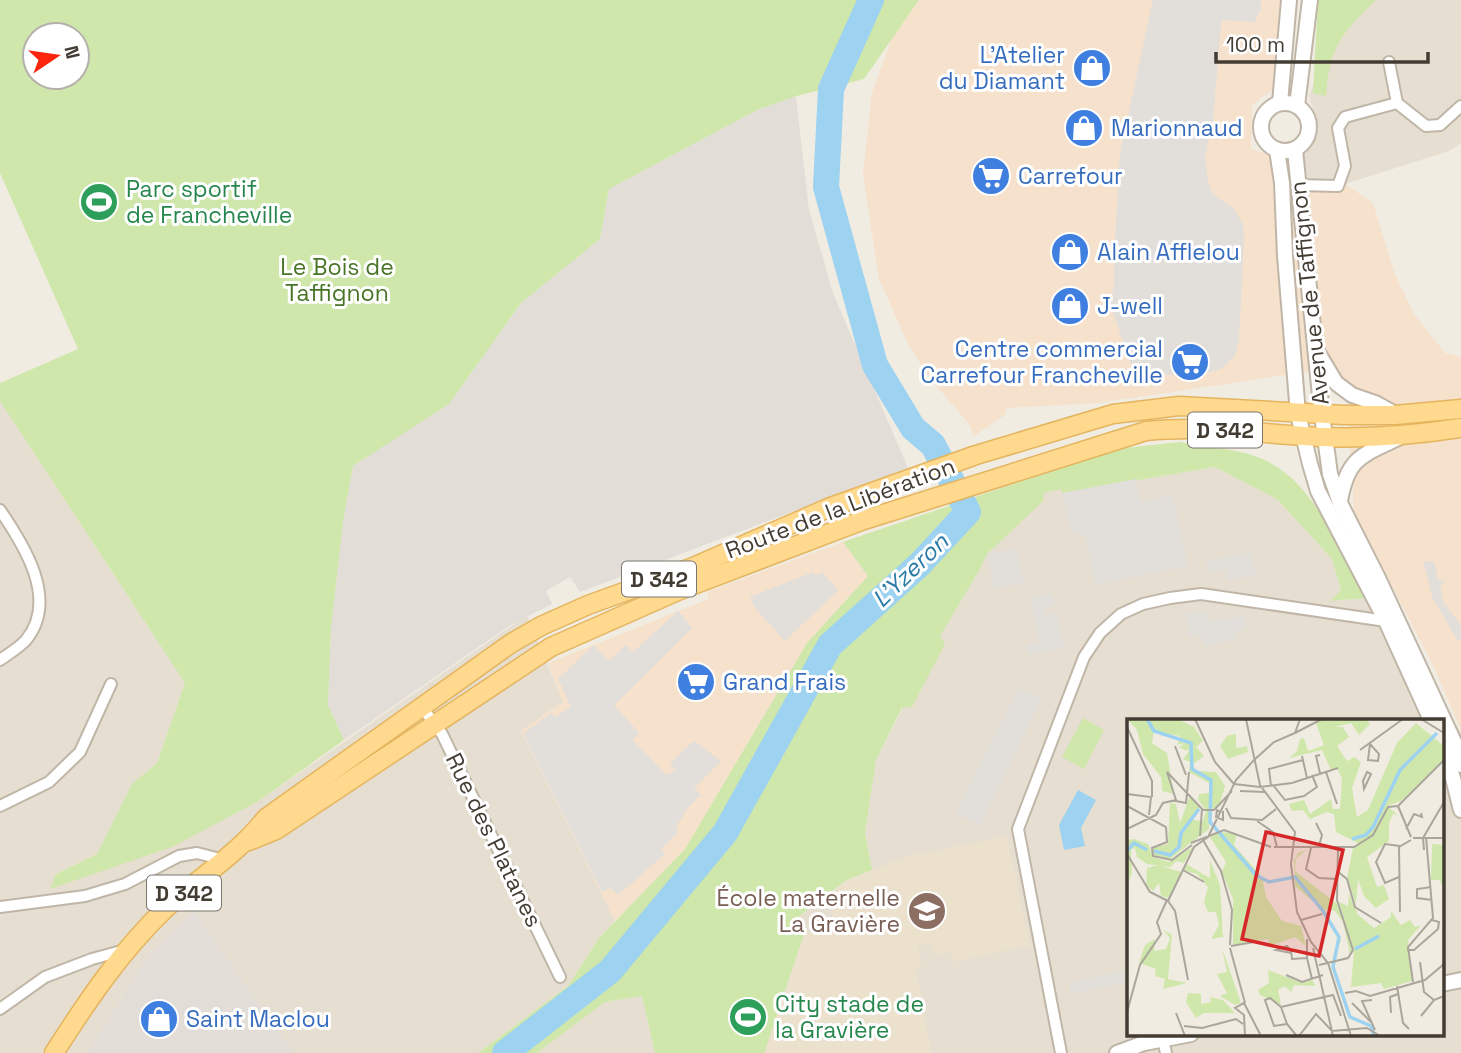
<svg xmlns="http://www.w3.org/2000/svg" width="1461" height="1053" font-family="'Space Grotesk',sans-serif">
<style>
.residential{fill:#e6ded0;fill-rule:evenodd}
.commercial{fill:#f5e1cc}
.industrial{fill:#e3ddd8}
.education{fill:#ebe1cc}
.green{fill:#cfe7aa;fill-rule:evenodd}
.parking{fill:#e2dfdb}
.water{fill:#9dd2f0}
.lines{fill:none;stroke-linecap:round;stroke-linejoin:round}
.river{stroke:#9dd2f0;stroke-width:26}
.minor-casing{stroke:#c0b6a8;stroke-width:14}
.tertiary-casing{stroke:#c0b6a8;stroke-width:18}
.primary-casing{stroke:#e4b55e;stroke-width:21}
.minor{stroke:#fff;stroke-width:10}
.tertiary{stroke:#fff;stroke-width:14}
.primary{stroke:#ffd98e;stroke-width:18}
.labels{text-anchor:middle;dominant-baseline:central;stroke-width:6;stroke-linejoin:round;paint-order:stroke}
.shield{fill:#fff;stroke:#7b7670;stroke-width:2}
.shield-label{font-size:21px;font-weight:bold;fill:#433c33}
.shop-label{font-size:23px;fill:#366cbe;stroke:#fff;text-anchor:start}
.leisure-label{font-size:23px;fill:#27864d;stroke:#fff;text-anchor:start}
.park-label{font-size:23px;fill:#487426;stroke:#fff}
.street-label{font-size:23px;fill:#433c33;stroke:#fff}
.education-label{font-size:23px;fill:#785e54;stroke:#fff;text-anchor:end}
.water-label{font-size:24px;font-style:italic;fill:#2b7aa7;stroke:#fff}
.inset-river{fill:none;stroke:#9dd2f0;stroke-width:3.5}
.inset-road{fill:none;stroke:#aba69c;stroke-width:2}
.view{fill:#d62828;fill-opacity:0.15;stroke:#d62828;stroke-width:3.5}
.inset-edge{fill:none;stroke:#433c33;stroke-width:3.5}
</style>
<rect width="100%" height="100%" fill="#f1ece2"/>
<!-- residential -->
<g class="residential">
<polygon points="1372,0 1461,0 1461,143 1449,151 1345,184 1307,180 1304,154 1317,134 1316,119 1309,96 1325,55"/>
<polygon points="0,401 185,683 157,763 132,784 97,854 56,874 259,801 527,615 563,702 521,731 615,921 599,938 568,986 478,1053 293,1053 194,911 149,954 87,1053 0,1053"/>
<path d="M1215 467 1277 499 1332 559 1341 591 1331 601 1366 598 1461 732V1053H711L793 921 848 880 872 870 865 833 876 760 940 636 980 569 987 554 1043 500 1042 493 1061 489 1063 493ZM1128 720H1442V1034H1128Z"/>
<polygon points="642,996 655,1053 537,1053 605,1002"/>
</g>
<!-- commercial -->
<g class="commercial">
<polygon points="919,0 1280,0 1276,65 1272,90 1252,105 1251,149 1286,160 1304,153 1307,180 1345,184 1373,203 1394,272 1414,314 1445,353 1461,357 1461,730 1434,667 1354,513 1347,388 1331,368 1099,403 1007,408 1005,415 974,436 969,424 928,376 908,344 879,279 863,174 872,93 891,40"/>
<polygon points="843,542 868,576 807,643 685,849 615,921 521,731 563,702 548,663 709,599 707,592"/>
</g>
<!-- industrial -->
<g class="industrial">
<polygon points="796,96 809,210 833,293 908,468 580,592 570,577 546,591 552,604 509,626 344,740 328,705 331,628 343,522 353,466 449,404 521,303 600,239 609,189 759,109"/>
<polygon points="194,911 293,1053 87,1053 149,954"/>
</g>
<!-- education -->
<polygon class="education" points="1007,836 1030,945 954,962 951,952 934,955 931,943 918,946 921,965 916,970 931,1053 764,1053 804,934 835,926 829,896 848,880 905,857"/>
<!-- green -->
<g class="green">
<path d="M0 0H919L864 79 797 96 759 109 609 189 600 239 521 303 449 404 353 466 343 522 331 628 328 705 344 740 259 801 172 847 50 889 56 874 97 854 132 784 157 763 185 683 0 401V383L78 349 0 173ZM35 35H77V77H35Z"/>
<path d="M1318 0H1376C1342 32 1329 48 1326 96L1313 93Z"/>
<path d="M1180 442C1203 447 1240 449 1260 458 1315 480 1339 550 1366 598L1330 601 1341 590 1332 559 1277 499 1215 467 1062 493 1061 489 1043 493 1044 500 987 554 980 569 940 636 945 644 912 707 902 708 876 760 865 833 872 870 847 880 793 921 804 934 764 1053H655L642 996 605 1002 537 1053H478L568 986 599 938 685 849 807 643 868 576 843 542 1116 449Z"/>
<polygon points="1083,718 1104,730 1084,769 1062,757"/>
</g>
<!-- parking -->
<g class="parking">
<polygon points="1153,0 1261,0 1261,8 1255,22 1222,20 1221,24 1213,121 1205,155 1207,176 1212,193 1234,209 1243,225 1244,243 1239,339 1235,355 1222,368 1198,376 1134,373 1110,304 1114,285 1114,260 1120,152"/>
<polygon points="1136,479 1141,502 1173,495 1188,566 1095,585 1086,538 1078,532 1071,533 1062,493"/>
<polygon points="1017,548 1024,583 994,589 987,554"/>
<polygon points="1251,552 1256,575 1228,581 1225,570 1209,573 1206,561"/>
<polygon points="1434,561 1438,579 1445,581 1440,586 1443,601 1461,626 1461,639 1458,641 1433,599 1423,562"/>
<polygon points="813,572 815,576 822,572 838,590 785,641 755,608 750,597"/>
<polygon points="1052,593 1055,605 1045,608 1047,615 1057,613 1064,648 1028,655 1026,645 1039,642 1030,597"/>
<polygon points="678,611 692,628 614,705 639,733 633,740 666,775 676,770 670,763 694,741 721,761 694,788 701,795 688,807 676,827 678,832 661,849 666,853 618,895 611,888 602,892 523,734 551,713 555,717 571,707 558,679 594,645 609,661 626,645 633,652"/>
<polygon points="1206,611 1208,621 1244,616 1246,629 1235,631 1236,640 1204,646 1201,636 1189,637 1186,613"/>
<polygon points="1019,688 1042,699 980,826 955,813"/>
<polygon points="1128,970 1128,982 1070,994 1070,982"/>
</g>
<!-- water -->
<polygon class="water" points="1078,790 1096,800 1081,828 1085,846 1064,850 1059,825"/>
<g class="lines">
<!-- river -->
<polyline class="river" points="505,1053 610,971 725,833 830,645 920,564 968,512 933,445 913,428 875,365 826,187 831,89 871,0"/>
<defs>
<g id="minor">
<polyline points="1389,62 1397,103"/>
<polyline points="1298,185 1338,186 1345,166 1338,128 1345,117 1397,103 1426,126 1440,125 1461,106"/>
<path d="M0 510C24 545 59 600 26 640 19 648 8 654 0 660"/>
<polyline points="422,707 442,734 560,977"/>
<polyline points="0,806 49,782 80,752 111,684"/>
<polyline points="0,907 85,896 125,884 179,856 197,853 224,860"/>
<polyline points="0,1009 45,977 92,959 125,950"/>
<polyline points="1163,1039 1166,1053"/>
<polyline points="1061,1053 1018,829 1084,657 1100,633 1121,614 1143,604 1170,598 1201,594 1386,621"/>
</g>
<g id="tertiary">
<circle cx="1285" cy="127" r="24"/>
<polyline points="1280,103 1289,0"/>
<polyline points="1297,106 1310,0"/>
<polyline points="1277,150 1282,183 1285,256 1298,414 1310,464 1318,491 1386,621 1431,720"/>
<polyline points="1295,150 1322,415 1330,474 1340,503 1378,578 1456,746 1461,765"/>
<polyline points="1318,353 1336,383 1352,395 1375,403 1395,414"/>
<path d="M1340 501C1348 456 1362 456 1400 437"/>
<polyline points="1442,747 1453,778 1461,810"/>
<polyline points="1442,984 1461,980"/>
<polyline points="1117,1053 1144,1043 1191,1034"/>
</g>
<g id="primary">
<path d="M249 841 276 830 551 647 680 590 861 521 1146 431C1205 425 1263 434 1322 437 1369 439 1415 435 1461 428"/>
<path d="M54 1053C88 1000 120 952 166 908 200 876 237 855 266 818L510 644 541 626 588 605 693 567 828 508 976 455 1113 414 1179 406 1344 415H1395L1461 409"/>
</g>
</defs>
<!-- minor casing -->
<use href="#minor" class="minor-casing"/>
<!-- tertiary casing -->
<use href="#tertiary" class="tertiary-casing"/>
<!-- primary casing -->
<use href="#primary" class="primary-casing"/>
<!-- minor -->
<use href="#minor" class="minor"/>
<!-- tertiary -->
<use href="#tertiary" class="tertiary"/>
<!-- primary -->
<use href="#primary" class="primary"/>
</g>
<!-- icons -->
<defs>
<symbol id="shop-disc" viewBox="-11 -11 22 22"><circle r="9.5" fill="#3f7fe0" stroke="#fff"/><path d="M-5-2.5h2.3a2.7 3.5 0 0 1 5.4 0H5L5.5 6h-11ZM-1.5-2.5h3a1.5 2.3 0 0 0-3 0Z" fill="#fff"/></symbol>
<symbol id="supermarket-disc" viewBox="-11 -11 22 22"><circle r="9.5" fill="#3f7fe0" stroke="#fff"/><path d="M-6-5.5h2.5l.6 2H6L4.5 2H-2.5L-4.4-4H-6ZM-1.5 3.2a1.3 1.3 0 1 0 .1 0ZM3 3.2a1.3 1.3 0 1 0 .1 0Z" fill="#fff"/></symbol>
<symbol id="stadium-disc" viewBox="-11 -11 22 22"><circle r="9.5" fill="#2e9e5b" stroke="#fff"/><path d="M0-5a6.5 5 0 1 0 0 10a6.5 5 0 1 0 0-10ZM-3.5-1.8h7v3.6h-7Z" fill="#fff"/></symbol>
<symbol id="school-disc" viewBox="-11 -11 22 22"><circle r="9.5" fill="#8d6e63" stroke="#fff"/><path d="M0-5L7-2L0 1L-7-2ZM-4 1L0 2.5L4 1V4Q0 6-4 4Z" fill="#fff"/></symbol>
</defs>
<g fill-rule="evenodd">
<use href="#shop-disc" x="1070" y="46" width="44" height="44"/>
<use href="#shop-disc" x="1062" y="106" width="44" height="44"/>
<use href="#supermarket-disc" x="969" y="154" width="44" height="44"/>
<use href="#stadium-disc" x="77" y="180" width="44" height="44"/>
<use href="#shop-disc" x="1048" y="230" width="44" height="44"/>
<use href="#shop-disc" x="1048" y="284" width="44" height="44"/>
<use href="#supermarket-disc" x="1168" y="340" width="44" height="44"/>
<use href="#supermarket-disc" x="674" y="660" width="44" height="44"/>
<use href="#school-disc" x="905" y="889" width="44" height="44"/>
<use href="#stadium-disc" x="726" y="995" width="44" height="44"/>
<use href="#shop-disc" x="137" y="997" width="44" height="44"/>
</g>
<g class="labels">
<!-- shield labels -->
<g class="shield">
<rect x="1188" y="412.5" width="74" height="35" rx="5"/>
<rect x="622" y="561.5" width="74" height="35" rx="5"/>
<rect x="147" y="875.5" width="74" height="35" rx="5"/>
</g>
<g class="shield-label">
<text x="1225" y="430">D 342</text>
<text x="659" y="579">D 342</text>
<text x="184" y="893">D 342</text>
</g>
<!-- shop labels -->
<g class="shop-label">
<text x="1065" y="55" text-anchor="end">L’Atelier<tspan x="1065" dy="26">du Diamant</tspan></text>
<text x="1111" y="128">Marionnaud</text>
<text x="1018" y="176">Carrefour</text>
<text x="1097" y="252">Alain Afflelou</text>
<text x="1097" y="306">J-well</text>
<text x="1163" y="349" text-anchor="end">Centre commercial<tspan x="1163" dy="26">Carrefour Francheville</tspan></text>
<text x="723" y="682">Grand Frais</text>
<text x="186" y="1019">Saint Maclou</text>
</g>
<!-- leisure labels -->
<g class="leisure-label">
<text x="126" y="189">Parc sportif<tspan x="126" dy="26">de Francheville</tspan></text>
<text x="775" y="1004">City stade de<tspan x="775" dy="26">la Gravière</tspan></text>
</g>
<!-- park labels -->
<g class="park-label">
<text x="337" y="267">Le Bois de<tspan x="337" dy="26">Taffignon</tspan></text>
</g>
<!-- street labels -->
<g class="street-label">
<text transform="translate(1309 293) rotate(-96)">Avenue de Taffignon</text>
<text transform="translate(840 508) rotate(-21)">Route de la Libération</text>
<text transform="translate(494 840) rotate(64)">Rue des Platanes</text>
</g>
<!-- education labels -->
<g class="education-label">
<text x="900" y="898">École maternelle<tspan x="900" dy="26">La Gravière</tspan></text>
</g>
<!-- water labels -->
<g class="water-label">
<text transform="translate(910 570) rotate(-44)">L'Yzeron</text>
</g>
</g>
<!-- overview -->
<g transform="translate(1127 719)">
<rect width="317" height="317" fill="#f1ece2"/>
<path d="M0 0H50L67 8 76 22 69 28 77 37 66 45 68 52 89 53 98 67 93 84 84 91 82 110 43 140 26 136V129L41 125 43 84 49 85 53 104 62 79H66L73 88 66 101 76 102 79 92 71 80 72 75 83 74 82 64 62 53 63 43 56 40 65 28 60 32 52 28 58 24 50 26 53 17 27 12 25 24 40 34 47 75 35 72 34 58 16 35 10 11ZM196 0H240L243 5 232 16 224 4 208 8H216L222 18 210 27 220 42 217 44 227 38 234 43 225 69 230 98 241 91 270 24 289 4 317 27V40L274 82 260 87 271 96 266 95 262 104V122L240 138 250 168 257 166 262 180 249 189 237 177 231 160 229 185 220 159 226 129 233 125 209 113 207 95 200 93 183 100 176 91 165 92 162 85 177 81 183 95 204 80 206 90H213L215 60 210 49 204 51 195 31 162 39 170 32 173 20 177 19 181 32 197 26 189 4ZM109 15V29L120 27 121 33 101 40 93 27 100 17ZM93 113 110 115 107 126 135 158 139 178 155 202 174 207 179 227 168 218 143 227 141 220 106 226V180L95 153 99 143 83 118ZM7 120 21 125 26 138 42 143 66 128 57 144 49 142 43 148 20 145 10 138 8 129 4 130 5 154 0 166V121ZM305 125 317 126V171L313 161H304ZM181 130 169 139 168 152 210 185 221 209 225 231 223 235 216 203 208 192 198 190 214 221 205 242 211 222 208 213 188 184 168 167 167 141 171 134ZM83 141 93 166 96 218 84 220 92 206 89 193H81L77 183 81 168 70 155 57 151 59 145 83 159ZM31 146 54 153 42 179 34 177 32 164 26 172 19 166 20 149ZM222 175 231 196 247 209 264 198V192L274 206 283 201 288 208 294 206 281 221 285 262 257 270 254 264 224 268 227 231 212 183 221 187ZM36 211 45 216 41 260 60 264 36 270 38 260 28 257 29 250 12 244 18 226 28 220 27 232 39 230 43 219ZM95 229 114 284 108 286 93 277 100 274 90 255 100 253ZM141 251 175 264 185 261 189 267 167 266 164 273 158 267 151 271 154 286 133 276 131 271 142 264ZM61 274 74 275V285L84 283 83 278 96 281 108 294H77L69 299 59 283Z" fill="#cfe7aa"/>
<path class="inset-river" d="M20 0 27 12 64 24 65 50 84 61 83 103 129 156 142 163 168 158 196 192 212 218 206 248 223 298 244 307 247 317M225 120 239 116 246 108 273 51 310 14M0 132 7 124 20 131M27 132 43 136 52 128 54 114 72 90M228 230 252 217"/>
<path class="inset-road" d="M68 0 88 43 107 65M119 0 133 66 168 113 164 145 170 193 184 223 201 244 224 317M294 0 317 14M0 8 25 62V78M168 14 195 0M243 25 252 35 251 42 241 41ZM48 27 59 56M233 31 276 0M193 36 189 37 193 54M175 37 180 59M127 41 147 23 168 14 173 0M199 53 210 85M240 53 244 55 237 70 236 62ZM107 65 133 68 165 64 211 49M146 66 158 81 177 77 190 68 185 56M144 67 142 50 176 41M113 72 138 73M0 75 24 78 22 96M49 82 59 84 62 53M0 87 39 108 40 123 25 129 26 137 45 141 65 126M271 87 317 41M271 87 284 118M99 89 104 99 135 101 149 90M93 93 90 91 89 98 96 101V92M130 102 146 113 150 128M189 104 195 116 192 127M0 110 29 96 36 84 49 81 40 53 76 91H87L105 72M279 110 287 95 295 98 294 94M73 117 75 90M286 119H317M76 121 94 152 105 191 103 226M64 124 97 111 144 128M147 128H227L246 116 261 88 271 87M184 129 179 150 192 159 210 160M297 131 296 119 317 83M0 135 23 173 41 182M56 151 77 163M210 152 220 160 228 188 254 204M272 158 258 164 249 143 258 125 273 127M304 168 290 170V179L305 181M41 182 67 128 81 118 109 61 127 41M41 182 48 192 61 261M273 193 272 128 284 121M174 201 195 195M104 227 127 223M103 229 118 284M186 229 206 317M280 231H287L311 210 312 203 305 201M164 234 149 231 160 227 164 232 165 240 180 239V220M180 239 185 260M293 243 297 273 307 281M192 246 221 239 226 231 210 181 211 128M159 256 175 263 196 256M286 263 281 228 306 199 299 118M270 267 276 304 282 310M218 274 229 272 243 277 298 261 317 245M245 281 235 282 248 311M225 284 245 304M154 288 206 276 214 297M154 288 143 279 138 281 147 307 160 305M154 288 160 305 169 316M0 293 13 246 34 215 30 203 40 181M49 294 58 317M264 294 263 278 271 275M294 297 307 281 317 277M57 307 75 309 109 300 116 305M118 317 117 296 108 289 117 284 134 317M172 317 189 295 205 312 240 309 253 317"/>
<path class="view" d="M139 113 216 131 192 237 115 220Z"/>
<rect width="317" height="317" class="inset-edge"/>
</g>
<!-- north arrow -->
<g transform="translate(56 56) rotate(77)"><circle r="33" fill="#ffffff" stroke="#b4b1ad" stroke-width="2"/>
<path d="M0-5L12 26L0 18L-12 26Z" fill="#fc260f"/>
<text y="-10" font-size="19" font-weight="bold" text-anchor="middle" fill="#433c33">N</text>
</g>
<!-- scale -->
<path d="M1216 52v10h212v-10" fill="none" stroke="#433c33" stroke-width="3.5"/>
<text x="1226" y="52" font-size="21" fill="#433c33" stroke="#ffffff" stroke-width="5" paint-order="stroke">100 m</text>
</svg>
